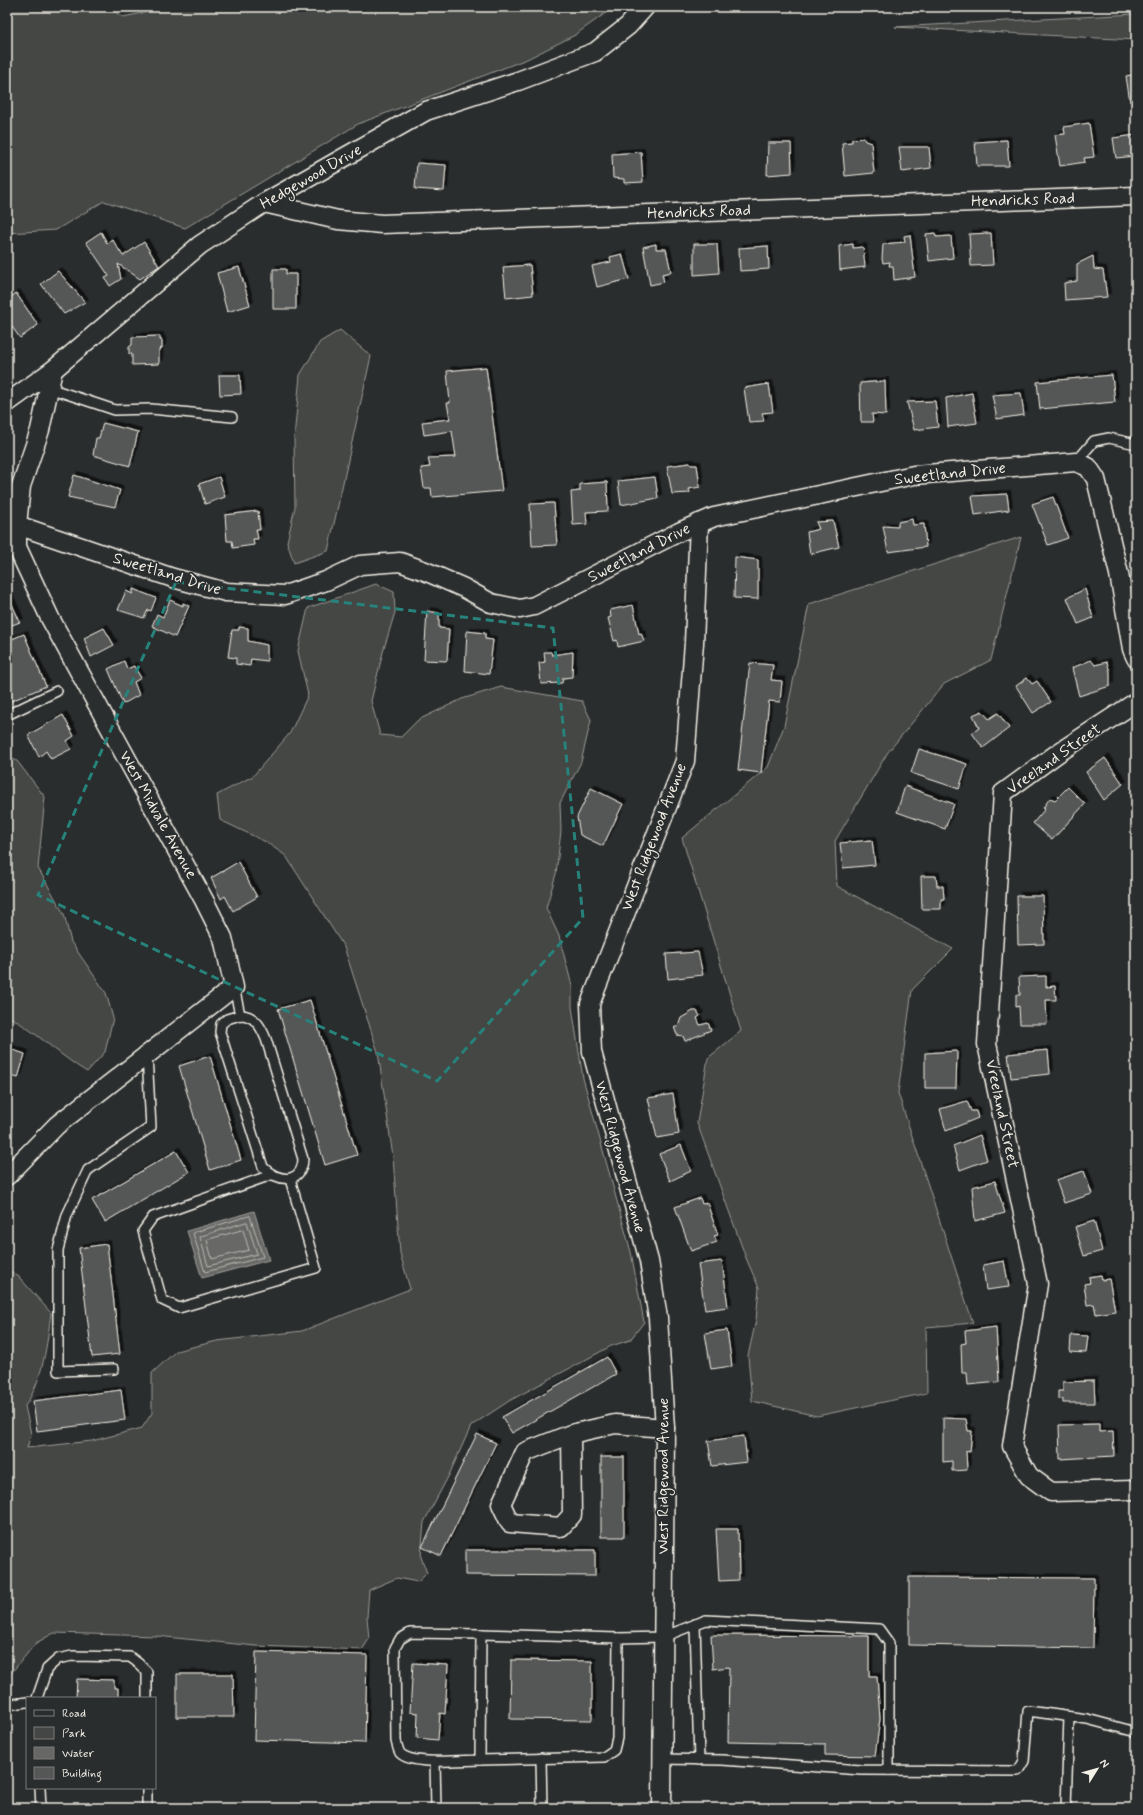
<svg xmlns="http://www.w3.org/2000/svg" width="1143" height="1815" font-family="Mynerve,sans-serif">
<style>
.green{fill:#444645;stroke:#9c9c96}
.water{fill:#676866;stroke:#9f9f9a}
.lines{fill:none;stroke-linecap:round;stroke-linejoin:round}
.shore{stroke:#bcbab4;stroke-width:1}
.building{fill:#555756;stroke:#f4f1e8;filter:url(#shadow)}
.service-casing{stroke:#f4f1e8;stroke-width:12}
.minor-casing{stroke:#f4f1e8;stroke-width:21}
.service{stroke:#2a2d2e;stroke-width:9}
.minor{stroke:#2a2d2e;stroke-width:18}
.marked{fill:none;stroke:#26827a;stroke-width:3;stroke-dasharray:8 5;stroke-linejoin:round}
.labels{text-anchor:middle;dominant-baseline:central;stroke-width:3.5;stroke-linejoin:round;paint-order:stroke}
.street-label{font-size:16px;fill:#f4f1e8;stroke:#2a2d2e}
</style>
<defs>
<filter id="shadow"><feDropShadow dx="3.5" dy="-3.5" stdDeviation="0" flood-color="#0009"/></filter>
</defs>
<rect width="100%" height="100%" fill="#2a2d2e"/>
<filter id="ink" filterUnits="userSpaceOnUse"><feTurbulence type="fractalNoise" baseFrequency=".025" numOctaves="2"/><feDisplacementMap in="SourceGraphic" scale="8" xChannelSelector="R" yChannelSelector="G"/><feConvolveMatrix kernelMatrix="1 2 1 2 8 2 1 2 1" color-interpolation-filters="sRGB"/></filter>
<g filter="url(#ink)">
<!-- green -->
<g class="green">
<polygon points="7,7 107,7 123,17 171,7 614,7 575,35 527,59 358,124 185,228 104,201 56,230 7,233"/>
<polygon points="1136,14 1136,40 895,27"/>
<polygon points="340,330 371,356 328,551 294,563 287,542 295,507 294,438 300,375 320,342"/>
<polygon points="1021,537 991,660 944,684 888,752 835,841 837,886 953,949 912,990 898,1093 973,1323 926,1327 927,1393 817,1416 752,1401 748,1356 756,1320 759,1288 746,1258 697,1123 708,1058 741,1031 682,838 768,767 784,726 809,604"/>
<path d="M376 584 394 592 395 612 383 652 371 701 380 735 401 737 418 720 462 699 501 687 582 701 591 720 581 762 560 803 561 831 556 874 546 908 559 936 572 986V1007L583 1078 631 1252 644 1322 630 1340 611 1346 509 1401 471 1426 449 1475 424 1522 421 1557 427 1573 418 1582 397 1578 369 1590 367 1617 369 1639 362 1650 256 1646 156 1636 54 1633 36 1643 7 1678V1269L19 1277 51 1313C47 1344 43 1380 25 1406L31 1434 27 1448 92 1441 142 1428 152 1413V1373L176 1351 217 1341 302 1331 410 1289 400 1253 393 1157 378 1052 344 947 286 856 266 842 220 820 217 795 253 776 290 733 308 695 298 651 308 608Z"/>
<path d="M7 756 17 761 45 797 38 868 64 914 71 942 106 993 113 1018 105 1052 87 1072C59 1055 36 1032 7 1015Z"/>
</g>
<!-- water -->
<polygon class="water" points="254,1211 269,1260 202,1278 187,1231"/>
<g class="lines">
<!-- shore -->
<g class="shore">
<polygon points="250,1216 263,1257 205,1272 193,1233"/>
<polygon points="247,1222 257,1254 208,1266 200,1237"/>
<polygon points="243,1230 249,1250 212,1259 207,1240"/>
</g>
</g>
<!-- building -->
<g class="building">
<polygon points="1136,74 1136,101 1130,102 1126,76"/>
<polygon points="1089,123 1094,157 1084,158 1085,162 1060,166 1055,135 1065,134 1064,127"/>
<polygon points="1136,135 1136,156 1116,158 1113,138"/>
<polygon points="864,138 865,141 871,143 874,173 845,176 842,143 852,142 852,139"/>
<polygon points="1007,140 1009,166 977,166 975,142"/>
<polygon points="768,143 791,143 792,173 767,175"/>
<polygon points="899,147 929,147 931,168 902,172"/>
<polygon points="641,152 643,182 624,183 624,179 613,178 612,154"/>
<polygon points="417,163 446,165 444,191 415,189"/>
<polygon points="101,232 107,243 112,239 123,256 144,242 159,266 140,279 118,264 121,279 110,286 105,278 109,276 86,242"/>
<polygon points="935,233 936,237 951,236 953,258 929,261 926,234"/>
<polygon points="991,233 993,265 971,266 969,234"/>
<polygon points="910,235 915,277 894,280 893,266 889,266 890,262 883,263 882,259 883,244 905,242 904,236"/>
<polygon points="656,244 656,249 666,249 671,272 662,274 664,282 650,285 643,247"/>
<polygon points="694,244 717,244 719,273 694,275"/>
<polygon points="853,244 853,248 863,247 865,267 840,270 839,246"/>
<polygon points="768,246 769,269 740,271 739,248"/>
<polygon points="622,254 629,279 597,287 592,266 611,262 610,257"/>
<polygon points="1093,256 1094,269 1103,270 1107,297 1065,300 1064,283 1077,281 1077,264"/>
<polygon points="530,265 533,295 506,298 503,267"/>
<polygon points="239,267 250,305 227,312 217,273"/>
<polygon points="273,269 286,269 286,274 296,274 296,309 273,309"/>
<polygon points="58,271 85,302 64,314 41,284"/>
<polygon points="16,293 38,325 20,338 7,320 7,301"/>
<polygon points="160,336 160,340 162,340 162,348 159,349 159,364 132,365 132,354 129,354 129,347 132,345 132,337"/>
<polygon points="486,367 502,491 432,497 431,488 424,488 421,468 430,467 428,458 456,457 452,431 424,435 422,422 450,419 447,403 450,403 447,371"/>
<polygon points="219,375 240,375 241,394 220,395"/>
<polygon points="1112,375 1115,402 1040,409 1037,382"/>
<polygon points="885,381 886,415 872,414 873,422 861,422 860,383"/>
<polygon points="769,384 773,412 762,413 764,421 749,422 744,388"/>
<polygon points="972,393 977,423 948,427 946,398"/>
<polygon points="1021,393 1024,415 997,419 992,395"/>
<polygon points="935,401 938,427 914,430 907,402"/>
<polygon points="103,423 138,432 130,466 93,455 96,438 99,438"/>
<polygon points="690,463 691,465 697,465 700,487 689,489 690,493 672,494 667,466"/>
<polygon points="74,475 120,490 115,507 68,497"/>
<polygon points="219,477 225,497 205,504 199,484"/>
<polygon points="655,477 658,498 621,505 618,481"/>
<polygon points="607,482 608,511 586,512 587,524 573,525 571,492 580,491 580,484"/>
<polygon points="1007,494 1009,510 975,515 972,496"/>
<polygon points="1053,497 1068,538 1048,545 1032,504"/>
<polygon points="554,503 557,545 532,546 530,504"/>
<polygon points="258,511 260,530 256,529 258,539 253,539 254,545 233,548 232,541 227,541 225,515"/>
<polygon points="912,519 913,525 924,524 926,547 888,552 883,526 898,527 898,522"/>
<polygon points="833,521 839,547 810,554 807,532 819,529 816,522"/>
<polygon points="735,557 758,560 758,599 734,598"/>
<polygon points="133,589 156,598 151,611 148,610 144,618 118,610 126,591 133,594"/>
<polygon points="1085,589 1093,618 1078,624 1067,598"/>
<polygon points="7,593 20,622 7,627"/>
<polygon points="170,600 183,606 183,603 189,606 175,637 152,626 157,614 163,617"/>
<polygon points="633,605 639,634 641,633 644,641 618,647 617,640 614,641 608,618 611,617 610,610"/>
<polygon points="427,611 439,613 439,628 449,629 447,661 424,660"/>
<polygon points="239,627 248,628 248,641 267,645 267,661 251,659 250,666 236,664 236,658 228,657 232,630 239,630"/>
<polygon points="104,628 114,645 91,657 84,638"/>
<polygon points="467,631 485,633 485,639 493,640 489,674 465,671"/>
<polygon points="24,634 46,686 7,703 7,641"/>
<polygon points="544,652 551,652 552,655 573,652 572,677 563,678 562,683 541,684 539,663 545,662"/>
<polygon points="1091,660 1095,665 1107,662 1110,672 1110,686 1079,696 1072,668"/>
<polygon points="124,661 127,669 134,666 141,678 134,682 139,695 123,704 108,669"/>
<polygon points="750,663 773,665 771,680 782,681 780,702 769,701 761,773 738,770"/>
<polygon points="1027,678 1032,684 1037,681 1051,702 1033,713 1016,686"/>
<polygon points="982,711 989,719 998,713 1009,728 983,748 972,733 979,728 973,715"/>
<polygon points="63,715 74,736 67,741 71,749 51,759 46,751 39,757 28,735"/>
<polygon points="919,749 967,764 959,789 911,773"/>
<polygon points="1105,758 1123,784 1104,800 1086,772"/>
<polygon points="905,786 954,804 945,829 897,812"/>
<polygon points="1068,787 1085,804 1052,840 1033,823 1045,809 1043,808 1050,798 1055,800"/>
<polygon points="591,788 623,804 603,846 580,835 577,817"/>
<polygon points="872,840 875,865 843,868 840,843"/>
<polygon points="238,862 257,897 233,911 225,896 221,899 211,878"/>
<polygon points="921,876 936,876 937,886 943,886 944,899 941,899 941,909 922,909"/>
<polygon points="1017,896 1043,896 1044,944 1018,945"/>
<polygon points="698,952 703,975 668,979 666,954"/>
<polygon points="1046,976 1046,987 1055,986 1056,1000 1046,1000 1047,1024 1020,1024 1019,1006 1016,1007 1016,995 1020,995 1019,977"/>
<polygon points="310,1000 357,1155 325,1165 278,1009"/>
<polygon points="693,1011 697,1011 700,1016 697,1018 700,1025 708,1023 711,1030 685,1041 683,1036 677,1035 674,1027 678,1027 681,1018"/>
<polygon points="7,1048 25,1054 18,1078 7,1075"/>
<polygon points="1048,1050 1050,1074 1011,1078 1008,1054"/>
<polygon points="957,1051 956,1088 925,1088 925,1053"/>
<polygon points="210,1056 241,1160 210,1170 179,1066"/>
<polygon points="673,1094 679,1134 657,1138 648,1098"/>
<polygon points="967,1101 971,1111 976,1111 978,1118 946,1131 940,1109"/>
<polygon points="980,1135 987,1160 960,1170 953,1146"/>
<polygon points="681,1145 691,1171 670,1181 659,1154"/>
<polygon points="176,1151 189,1172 105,1222 92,1200"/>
<polygon points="1084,1171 1092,1194 1064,1203 1056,1180"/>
<polygon points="995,1181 1005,1213 975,1221 972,1187"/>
<polygon points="700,1198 702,1204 707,1203 718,1235 714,1236 717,1242 691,1251 675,1207"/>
<polygon points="1094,1221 1102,1251 1084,1256 1075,1227"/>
<polygon points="107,1244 120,1354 92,1357 79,1248"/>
<polygon points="722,1261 728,1307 705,1310 698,1264"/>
<polygon points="1004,1261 1009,1287 986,1290 983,1265"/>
<polygon points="1101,1275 1102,1280 1109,1279 1115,1311 1096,1314 1094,1304 1087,1305 1084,1284 1090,1283 1089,1277"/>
<polygon points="996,1327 999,1382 968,1385 967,1373 962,1373 961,1344 966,1343 965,1331"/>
<polygon points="727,1330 732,1366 711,1369 705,1333"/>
<polygon points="1071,1335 1088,1336 1086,1353 1070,1352"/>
<polygon points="607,1357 616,1374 512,1433 502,1417"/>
<polygon points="1094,1381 1095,1403 1063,1403 1063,1399 1058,1399 1058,1391 1063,1391 1063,1382"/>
<polygon points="121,1390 125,1420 37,1431 33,1401"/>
<polygon points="943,1418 966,1419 968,1431 972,1431 970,1452 966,1451 967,1470 952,1471 952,1461 943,1462"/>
<polygon points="1099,1424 1099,1432 1113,1431 1114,1456 1060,1459 1059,1425"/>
<polygon points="477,1434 496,1443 441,1556 422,1547"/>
<polygon points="744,1436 747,1462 712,1466 708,1441"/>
<rect x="601" y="1457" width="23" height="80"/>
<polygon points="716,1529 738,1529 739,1580 719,1581"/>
<polygon points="465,1550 595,1550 595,1576 465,1575"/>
<polygon points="909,1577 1094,1578 1093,1648 909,1645"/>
<polygon points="711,1635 869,1636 869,1676 877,1676 880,1719 875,1756 825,1755 825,1744 728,1742 729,1667 713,1669"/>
<polygon points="256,1652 367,1655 365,1743 254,1740"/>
<polygon points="511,1660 592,1661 592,1720 510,1719"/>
<polygon points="413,1663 448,1665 445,1714 440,1713 438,1740 417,1738 418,1713 410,1712"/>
<polygon points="177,1674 233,1674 234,1717 177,1717"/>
<polygon points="77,1679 114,1680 114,1688 118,1688 118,1698 76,1698"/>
</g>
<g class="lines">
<defs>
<g id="service">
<polyline points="49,388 115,410 151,409 232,417"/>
<polyline points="1076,462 1094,441 1109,438 1136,444"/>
<polyline points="7,715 57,691"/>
<polyline points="234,987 240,1015"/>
<path d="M240 1015C255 1015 261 1027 266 1039L303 1159C302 1185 277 1182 263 1167L220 1032 221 1024 227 1019Z"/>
<polyline points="271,1175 153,1217 143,1231 162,1300 179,1308 316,1268 290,1179"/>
<polyline points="114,1369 58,1371 58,1250 67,1215 88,1170 151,1127 147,1055"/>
<polyline points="695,1624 699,1760"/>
<path d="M410 1633 481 1634 480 1760C463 1760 412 1766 400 1753 398 1750 397 1744 396 1741L395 1648 400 1639Z"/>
<polyline points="618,1638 663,1637 706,1620 879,1629 889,1643 889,1770"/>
<polyline points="37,1698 47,1669 58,1659 72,1656 130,1657 138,1663 147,1672 147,1698"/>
<polyline points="7,1705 27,1702"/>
<polyline points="541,1758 542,1808"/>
<polyline points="662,1759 722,1760 861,1770 1018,1771 1024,1761 1028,1711 1087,1719 1136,1732"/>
<polyline points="480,1760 604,1757 614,1750 617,1738 618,1638 481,1634"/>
<polyline points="435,1762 436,1808"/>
<polyline points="40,1788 41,1808"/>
<polyline points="147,1788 147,1808"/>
<polyline points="1066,1808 1069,1717"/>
</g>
<g id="minor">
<polyline points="264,203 338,220 382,224 1136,196"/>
<polyline points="7,403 53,370 200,245 264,203 426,111 518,81 595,52 628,26 645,7"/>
<polyline points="17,525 173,578 226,592 285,595 326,581 360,565 400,562 425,571 464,588 491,603 520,609 534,606 679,532 714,517 914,475 1076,462 1088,467 1096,479 1119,574 1132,649 1136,658"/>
<polyline points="1136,702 1058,753 1003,793 987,1044 1038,1284 1012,1446 1029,1476 1051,1492 1136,1490"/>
<polyline points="7,1176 57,1125 234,987 223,938 204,900 50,618 17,547 17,525 21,486 40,430 53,370"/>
<polyline points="571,1434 572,1515 561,1527 510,1523 501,1504 525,1452 571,1434 615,1424 665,1428"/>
<polyline points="662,1808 665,1428 658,1318 649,1261 592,1052 590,1004 685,761 694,643 699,523"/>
</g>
</defs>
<!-- service casing -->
<use href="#service" class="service-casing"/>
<!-- minor casing -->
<use href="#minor" class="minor-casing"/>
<!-- service -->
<use href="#service" class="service"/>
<!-- minor -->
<use href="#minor" class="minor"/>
</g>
</g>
<!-- marked area -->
<path class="marked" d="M176 582 553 628 583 918 437 1081 38 895Z"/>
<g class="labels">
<!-- street labels -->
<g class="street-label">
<text transform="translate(311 177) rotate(-30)">Hedgewood Drive</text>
<text transform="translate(1023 200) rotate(-2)">Hendricks Road</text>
<text transform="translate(699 212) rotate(-2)">Hendricks Road</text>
<text transform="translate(950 474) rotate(-6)">Sweetland Drive</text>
<text transform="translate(639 553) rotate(-27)">Sweetland Drive</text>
<text transform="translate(167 574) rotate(17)">Sweetland Drive</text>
<text transform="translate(1054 759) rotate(-35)">Vreeland Street</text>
<text transform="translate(158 815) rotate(61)">West Midvale Avenue</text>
<text transform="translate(654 837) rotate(-69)">West Ridgewood Avenue</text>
<text transform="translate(1002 1114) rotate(78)">Vreeland Street</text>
<text transform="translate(620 1157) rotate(75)">West Ridgewood Avenue</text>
<text transform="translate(663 1476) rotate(-90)">West Ridgewood Avenue</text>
</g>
</g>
<!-- margin -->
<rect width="1143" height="1815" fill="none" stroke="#2a2d2e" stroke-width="24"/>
<rect x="12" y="12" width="1119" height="1791" fill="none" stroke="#f4f1e8" stroke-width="1.5" filter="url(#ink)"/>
<!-- legend -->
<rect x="26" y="1697" width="130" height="92" fill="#2a2d2e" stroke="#7b7b78"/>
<rect x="34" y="1710" width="20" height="6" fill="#2a2d2e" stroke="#7b7b78"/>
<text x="62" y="1717" font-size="12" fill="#f4f1e8">Road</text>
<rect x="34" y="1727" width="20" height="12" fill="#444645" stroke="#7b7b78"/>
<text x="62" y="1737" font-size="12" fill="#f4f1e8">Park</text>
<rect x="34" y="1747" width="20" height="12" fill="#676866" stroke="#7b7b78"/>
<text x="62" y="1757" font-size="12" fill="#f4f1e8">Water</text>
<rect x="34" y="1767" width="20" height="12" fill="#555756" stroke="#7b7b78"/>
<text x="62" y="1777" font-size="12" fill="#f4f1e8">Building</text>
<!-- north arrow -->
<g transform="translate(1097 1769) rotate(53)" stroke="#2a2d2e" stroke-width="3" paint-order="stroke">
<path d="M0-3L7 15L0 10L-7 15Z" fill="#f4f1e8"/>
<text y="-6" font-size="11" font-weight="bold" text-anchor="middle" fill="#f4f1e8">N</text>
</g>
</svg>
